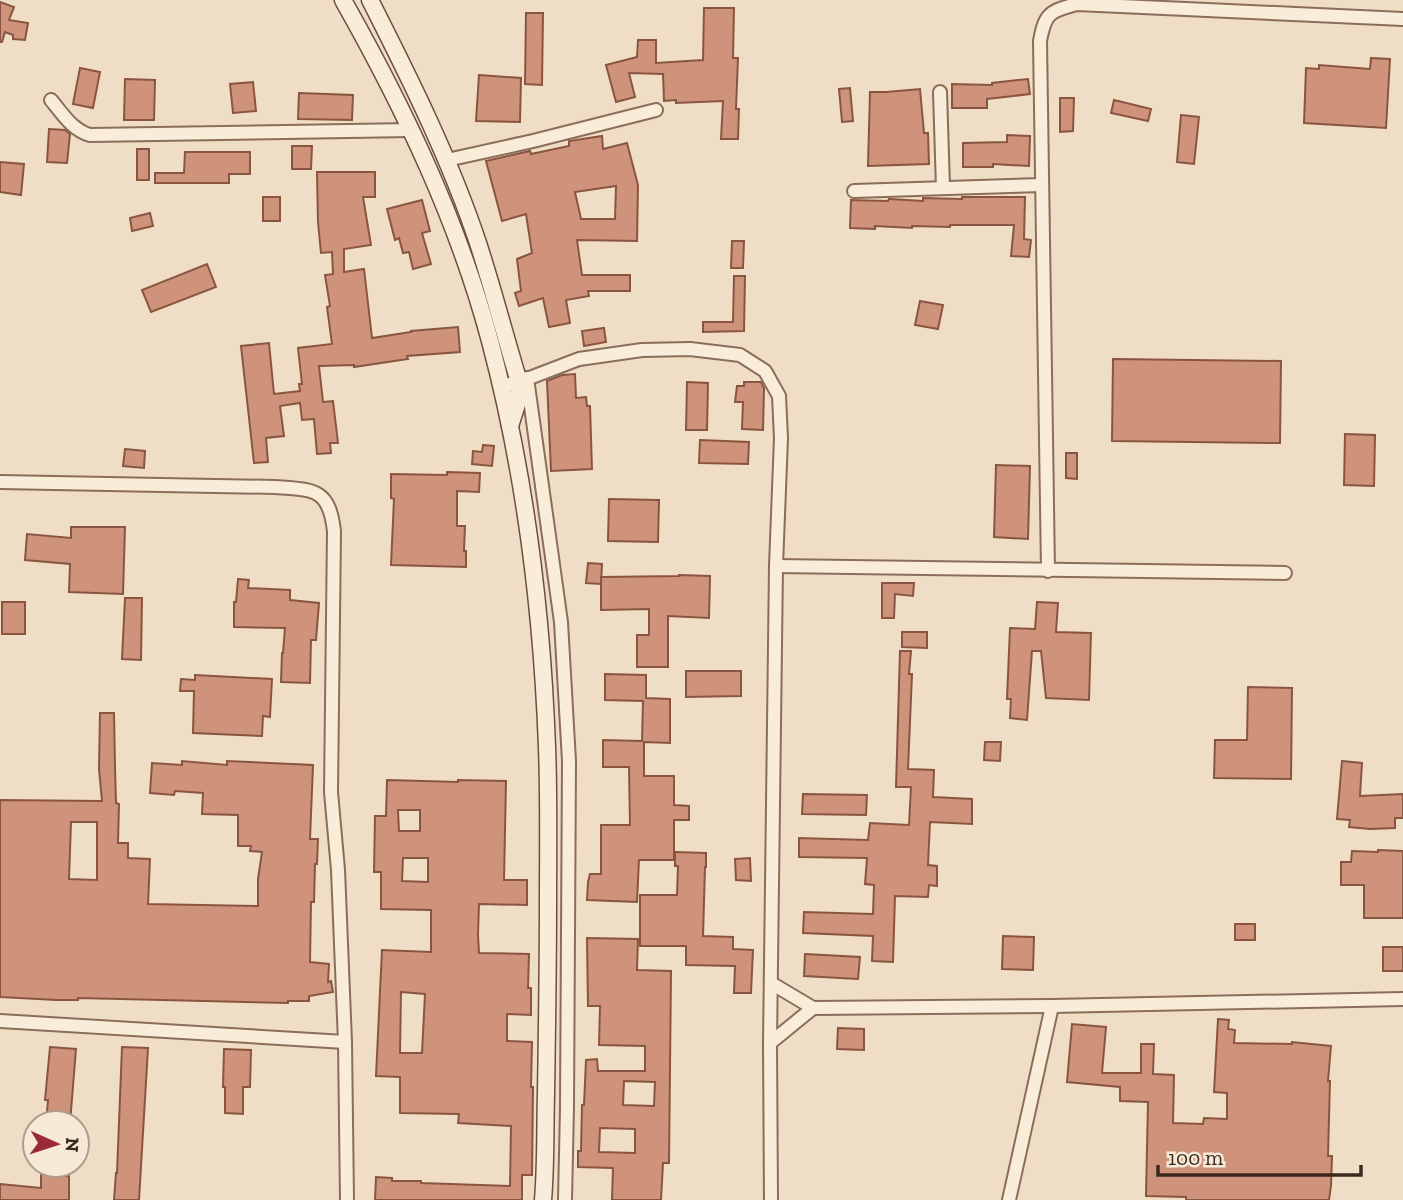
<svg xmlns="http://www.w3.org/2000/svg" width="1403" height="1200" font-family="'Zilla Slab',serif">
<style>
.building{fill:#ce937a;stroke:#8a5540;stroke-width:2;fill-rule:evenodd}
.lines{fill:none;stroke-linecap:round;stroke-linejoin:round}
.street-casing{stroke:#8a6e5a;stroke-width:16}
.secondary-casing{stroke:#6c503e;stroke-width:19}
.street{stroke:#f9ecd8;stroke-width:12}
.secondary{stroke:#f9ecd8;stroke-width:16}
</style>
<rect width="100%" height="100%" fill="#efdec5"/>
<!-- building -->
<g class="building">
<polygon points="0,2 14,7 9,20 28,23 25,40 13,39 13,35 5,32 2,42 0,42"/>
<polygon points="704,8 734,8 733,58 738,58 736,109 739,109 738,139 721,139 723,101 676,103 676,100 664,101 663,74 629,73 635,97 616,102 606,65 637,57 638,40 656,40 656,63 703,60"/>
<polygon points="526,13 543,13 542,85 525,84"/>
<polygon points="1371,58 1390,59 1386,128 1304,123 1306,68 1319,69 1319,65 1370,69"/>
<polygon points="80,68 100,72 93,108 73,104"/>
<polygon points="479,75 521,78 520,122 476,121"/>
<polygon points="125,79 155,80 154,120 124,120"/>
<polygon points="1028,79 1030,94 987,99 987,108 952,108 952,84 992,85 992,83"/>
<polygon points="253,82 256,111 233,113 230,84"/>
<polygon points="850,88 853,121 842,122 839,89"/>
<polygon points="920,89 924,133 928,133 929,164 868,166 870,92 886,92"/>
<polygon points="299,93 353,95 352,120 298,119"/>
<polygon points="1060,98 1074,98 1073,131 1060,132"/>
<polygon points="1114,100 1151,109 1148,121 1111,113"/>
<polygon points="1181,115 1199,117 1194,164 1177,162"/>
<polygon points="49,129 65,130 70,134 67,163 47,162"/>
<polygon points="1007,135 1030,136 1029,166 993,164 993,167 963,167 963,143 1007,142"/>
<path d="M602 136 603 149 627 143 638 185 637 241 577 240 582 275H630V291H588L589 296 566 300 570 323 549 327 543 298 519 306 515 293 521 291 517 259 532 253 526 214 502 221 486 161 530 151 531 154 569 146V141ZM616 186 615 219H581L575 192Z"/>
<polygon points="292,146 312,146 311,169 292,169"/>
<rect x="137" y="149" width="12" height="31"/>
<polygon points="185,152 250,152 250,174 229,174 229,183 155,183 155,173 184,173"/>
<polygon points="0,162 24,164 21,195 0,192"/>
<polygon points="317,172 375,172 375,197 363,197 371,245 344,249 344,272 364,269 372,338 411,332 411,331 458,327 460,352 407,356 408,359 354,367 354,365 319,366 323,402 333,401 338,443 330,443 331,453 317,454 314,419 302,420 300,403 280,406 284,436 266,438 268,462 254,463 241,346 269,343 274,394 300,391 299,384 302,384 298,348 332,344 327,307 330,306 325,275 333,274 332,252 321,253 318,222"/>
<rect x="263" y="197" width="17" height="24"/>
<polygon points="962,197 1025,197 1024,239 1031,240 1029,257 1011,256 1014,225 950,225 950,227 912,226 912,228 875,226 875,229 850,228 851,200 888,201 889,199 890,199 923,201 923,198 962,199"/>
<polygon points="422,200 430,231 422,233 431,264 413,269 409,252 403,253 399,238 395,240 387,209"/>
<polygon points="150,213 153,226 132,231 130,218"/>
<polygon points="732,241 744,241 743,268 731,268"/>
<polygon points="207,264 216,287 151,312 142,290"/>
<polygon points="734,276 745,276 744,331 703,332 703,322 733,322"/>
<polygon points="920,301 943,305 938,329 915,325"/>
<polygon points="604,328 606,342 584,346 582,331"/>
<polygon points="1113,359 1281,361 1280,443 1112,441"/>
<polygon points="575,374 576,398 586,397 587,406 590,406 592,469 551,471 547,381 562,375"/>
<polygon points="687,382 708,383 707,430 686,430"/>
<polygon points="744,382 761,382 764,388 763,430 742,429 743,402 735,402 737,386 744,386"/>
<polygon points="1345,434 1375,435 1374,486 1344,485"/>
<polygon points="700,440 749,442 748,464 699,463"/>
<polygon points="483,445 494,446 492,466 472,464 473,451 482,452"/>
<polygon points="125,449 145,451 144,468 123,466"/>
<polygon points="1066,453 1077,453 1077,479 1066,478"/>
<polygon points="996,465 1030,466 1028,539 994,537"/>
<polygon points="447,472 480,473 479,492 457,491 457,526 465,526 464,551 466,551 466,567 391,565 394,499 391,498 391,474 447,475"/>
<polygon points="609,499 659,500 658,542 608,541"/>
<polygon points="71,527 125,527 123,594 69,592 70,564 25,560 27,534 71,538"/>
<polygon points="588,563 602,564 601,584 586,583"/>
<polygon points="679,575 710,576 709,618 668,616 668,667 637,667 637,635 649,635 649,609 601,610 601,577 679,576"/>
<polygon points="238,579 249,580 248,588 290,590 290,600 319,603 316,640 311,640 310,683 281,682 282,653 283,653 285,628 234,627 234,602 236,602"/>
<polygon points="882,583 914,583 913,596 895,594 894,618 882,618"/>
<polygon points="125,598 142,598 141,660 122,659"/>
<rect x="2" y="602" width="23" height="32"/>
<polygon points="1037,602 1058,603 1056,632 1091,633 1089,700 1046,698 1041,651 1032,651 1027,720 1010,718 1011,699 1007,699 1010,628 1035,629"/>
<polygon points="902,632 927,632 927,648 902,647"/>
<polygon points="900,651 911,651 909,674 912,674 908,769 934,770 933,797 972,799 972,824 930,822 928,865 937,866 937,886 929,885 928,897 895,896 893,962 872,961 873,936 803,933 804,912 873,914 874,885 865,884 867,858 799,857 799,838 868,840 870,823 909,825 911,787 896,787"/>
<polygon points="686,671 741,671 741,696 686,697"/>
<polygon points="605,674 646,675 646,698 670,699 670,743 644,742 644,776 674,776 674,805 689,806 689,820 674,820 674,860 639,860 637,902 587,900 588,882 590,874 601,874 601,825 630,825 629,767 603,767 603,740 642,741 643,701 605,700"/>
<polygon points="195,675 272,679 270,717 263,716 262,736 193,733 194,691 180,691 181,679 195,680"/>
<polygon points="1248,687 1292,688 1291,779 1214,778 1215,740 1247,740"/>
<path d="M100 713H114L115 767 116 803 119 804 118 843H128V858L150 859 148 904 258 906V879L262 852 250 851 251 846H238V815L202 814 203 793 175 791 174 795 150 793 152 763 182 765V761L227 765V761L313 765 310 839H318L317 864H315L314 902H311L310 962 329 964 328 982 331 981 333 992 309 996V1001H288V1003L78 998V1000H56L0 997V800L102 801 99 769ZM71 822H97V880L69 879Z"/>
<polygon points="985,742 1001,742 1000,761 984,760"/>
<polygon points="1342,761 1362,763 1360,796 1403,794 1403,818 1395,818 1395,828 1370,829 1349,827 1350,820 1337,819"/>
<path d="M387 780 458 782V780L506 781 504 880H527V905L479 904 478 934 479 953 529 954 528 988H531V1015L507 1014V1041L532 1042 531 1087H533L532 1175H522V1200H375L376 1177 392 1178V1181H421V1183L510 1186 511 1126 458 1123 459 1114 400 1113V1077L376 1076 382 950 431 952V910L381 909V872H374L375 816H386ZM398 810H420V831H399ZM403 858H428V882L402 881ZM401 992 425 994 422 1053H400Z"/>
<polygon points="803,794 867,795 866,815 802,814"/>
<polygon points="1378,850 1403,851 1403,918 1364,918 1364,885 1341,885 1341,862 1351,862 1352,851 1378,852"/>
<polygon points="675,852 706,853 706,867 705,867 703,936 733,937 733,949 753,950 751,993 734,993 735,966 686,965 686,946 640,946 640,895 677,895 678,866 675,866"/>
<polygon points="750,858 751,881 736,880 735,859"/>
<rect x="1235" y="924" width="20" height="16"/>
<polygon points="1003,936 1034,937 1033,970 1002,969"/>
<path d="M587 938 638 939 637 970 671 971 669 1163H663L661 1200H612L613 1168 578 1167V1151H581L582 1105H584L586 1060 597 1059 598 1071H645V1046L599 1045 600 1006H588ZM624 1081 655 1082 654 1106 623 1105ZM600 1128 635 1129V1153L599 1152Z"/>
<rect x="1383" y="947" width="20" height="24"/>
<polygon points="805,954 860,957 858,979 804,976"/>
<polygon points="1218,1019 1229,1020 1228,1029 1235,1030 1234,1043 1292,1044 1292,1042 1331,1046 1328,1081 1330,1081 1328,1156 1332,1156 1331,1186 1329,1200 1186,1200 1186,1197 1146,1196 1148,1102 1120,1101 1120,1087 1067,1082 1072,1024 1106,1027 1102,1073 1141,1073 1141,1044 1154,1044 1153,1074 1174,1075 1173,1123 1203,1124 1204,1118 1227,1119 1227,1093 1214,1092"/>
<polygon points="838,1028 864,1029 864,1050 837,1049"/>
<polygon points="50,1047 76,1049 70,1123 46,1123 48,1100 45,1100"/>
<polygon points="122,1047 148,1048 139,1200 114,1200 116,1173 117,1173"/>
<polygon points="224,1049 251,1050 250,1087 243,1087 243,1114 225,1113 225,1087 223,1087"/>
<polygon points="41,1165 67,1165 66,1176 69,1176 69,1200 0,1200 0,1184 41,1188"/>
</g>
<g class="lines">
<defs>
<g id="street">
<polyline points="940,92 943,188"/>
<path d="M51 100C62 113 72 130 90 135L411 130"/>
<polyline points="447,160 533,141 656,110"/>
<polyline points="854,191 1042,185"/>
<polyline points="527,378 561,622 569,761 567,1107 565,1200"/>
<polyline points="500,386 519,382 579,359 642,350 690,349 740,355 765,371 779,396 781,438 776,566 770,1043 771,1200"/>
<path d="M0 482 275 487C314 490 329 488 334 531L331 792 338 870 345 1042 347 1200"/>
<polyline points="776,566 1285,573"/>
<path d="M1048 571 1040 41C1045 13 1050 11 1077 4L1403 19"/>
<polyline points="771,983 813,1008 1052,1006 1403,999"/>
<polyline points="0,1021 345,1042"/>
<polyline points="770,1043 813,1008"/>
<polyline points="1009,1200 1052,1006"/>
</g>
<g id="secondary">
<path d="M343 0C404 108 458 221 490 341 525 473 542 611 547 747 549 798 548 850 548 902 548 966 547 1030 546 1094 545 1130 546 1165 543 1200"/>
<path d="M370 0C410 79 450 159 478 243 493 289 505 336 519 382L518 401 510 426"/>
</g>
</defs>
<!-- street casing -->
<use href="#street" class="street-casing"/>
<!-- secondary casing -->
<use href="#secondary" class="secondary-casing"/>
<!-- street -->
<use href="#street" class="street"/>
<!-- secondary -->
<use href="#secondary" class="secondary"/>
</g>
<!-- north arrow -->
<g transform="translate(56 1144) rotate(93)"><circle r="33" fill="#f6e9d5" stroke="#ab9c8c" stroke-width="2"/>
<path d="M0-5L12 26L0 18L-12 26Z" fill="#9a2a37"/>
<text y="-10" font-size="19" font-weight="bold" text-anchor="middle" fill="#3a291f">N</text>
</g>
<!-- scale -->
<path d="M1158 1165v10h203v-10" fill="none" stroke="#3a291f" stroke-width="3.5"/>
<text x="1168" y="1165" font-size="21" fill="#3a291f" stroke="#f6e9d5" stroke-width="5" paint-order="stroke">100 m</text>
</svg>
